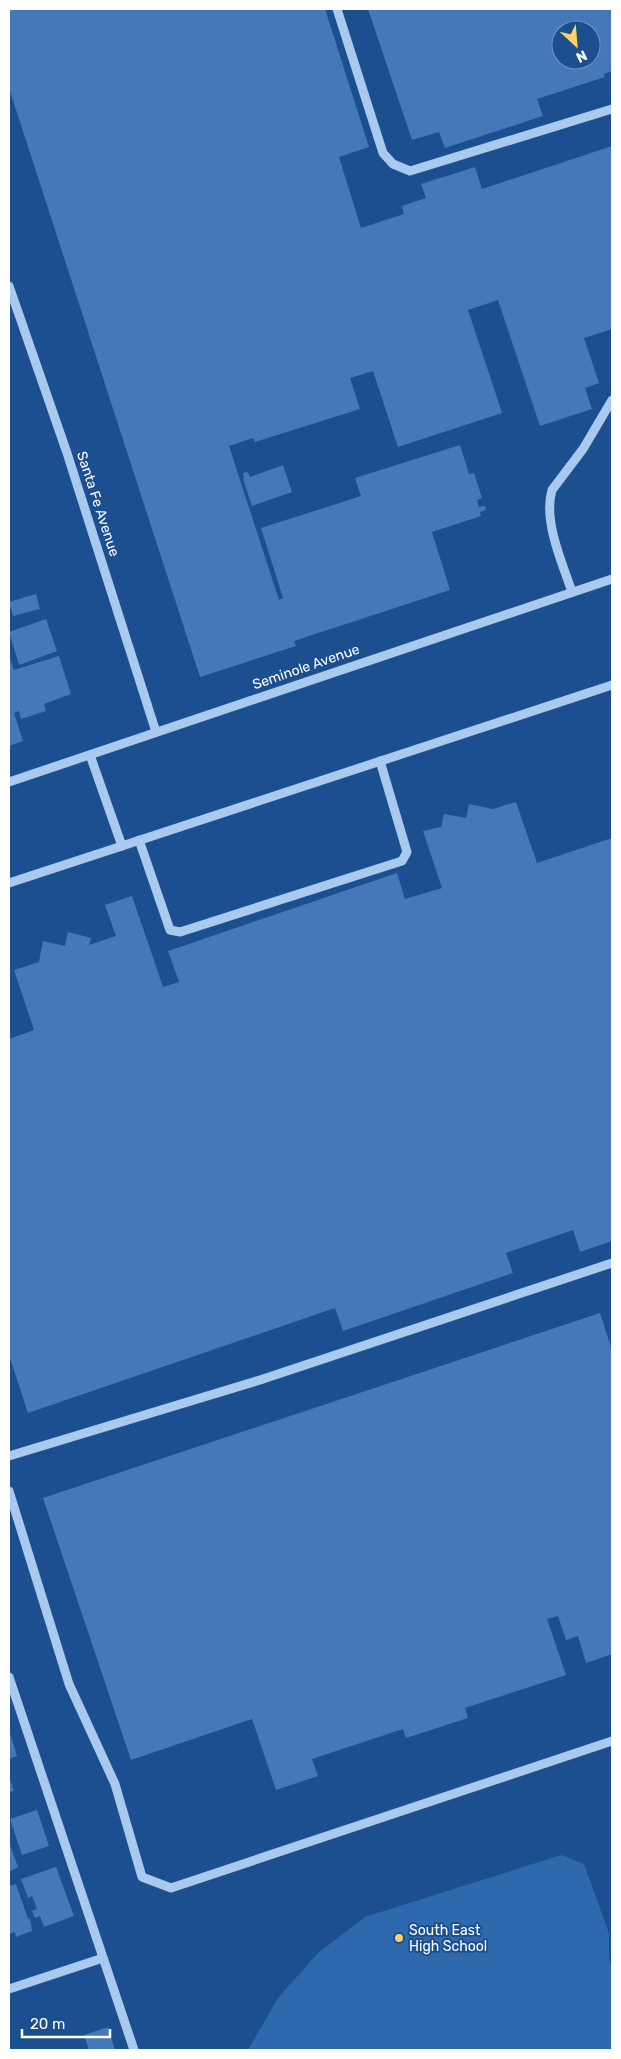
<svg xmlns="http://www.w3.org/2000/svg" width="621" height="2059" font-family="Rubik,sans-serif">
<style>
.green{fill:#2e69ad}
.building{fill:#4478b7;fill-rule:evenodd}
.lines{fill:none;stroke-linecap:round;stroke-linejoin:round}
.minor{stroke:#a9c9ee;stroke-width:9}
.poi-dot{fill:#ffd166;stroke:#1b4f8f;stroke-width:2}
.labels{text-anchor:middle;dominant-baseline:central;stroke-width:4;stroke-linejoin:round;paint-order:stroke}
.street-label{font-size:14px;fill:#fff;stroke:#1b4f8f}
.poi-label{font-size:14px;fill:#fff;stroke:#1b4f8f;text-anchor:start}
</style>
<rect width="100%" height="100%" fill="#1b4f8f"/>
<!-- green -->
<polygon class="green" points="561,1855 584,1864 609,1933 609,1958 612,1969 612,2050 248,2050 278,1998 318,1953 365,1917"/>
<!-- building -->
<g class="building">
<polygon points="9,9 325,9 369,147 339,157 361,228 404,214 402,206 426,198 421,184 475,167 482,189 612,146 612,329 584,338 599,383 585,388 592,409 540,426 498,300 468,310 502,413 398,447 373,371 350,378 360,409 255,442 253,438 229,446 279,600 283,598 261,528 361,496 355,478 460,445 469,474 474,473 482,498 477,500 479,507 485,506 486,510 480,512 481,516 432,532 450,590 294,641 296,646 200,677 9,88"/>
<path d="M368 9H612V71L604 74 605 77 537 99 543 116 445 148 439 132 412 140ZM561 30H591V60H561Z"/>
<polygon points="283,465 292,492 252,506 243,479 244,478 243,473 248,472 250,477"/>
<polygon points="36,594 40,609 13,616 9,602"/>
<polygon points="46,619 57,651 19,665 9,632"/>
<polygon points="9,656 14,670 59,656 71,694 44,704 46,711 21,719 19,711 14,713 23,741 9,746"/>
<polygon points="516,802 537,863 612,838 612,1241 580,1252 573,1230 506,1253 513,1273 343,1331 335,1308 28,1413 9,1355 9,1039 34,1030 14,970 39,962 43,941 65,946 68,932 91,938 89,945 116,936 105,905 132,896 163,987 179,982 168,951 397,873 405,899 442,888 423,831 441,827 444,814 466,818 469,804 493,809"/>
<polygon points="600,1313 612,1350 612,1654 586,1663 578,1636 566,1640 558,1616 547,1619 566,1675 465,1708 468,1718 406,1738 403,1729 312,1759 318,1776 276,1790 252,1719 131,1760 43,1498"/>
<polygon points="9,1730 17,1756 9,1759"/>
<polygon points="9,1777 14,1791 9,1792"/>
<polygon points="37,1810 49,1846 22,1855 10,1819"/>
<polygon points="9,1842 18,1867 9,1872"/>
<polygon points="56,1867 74,1916 44,1927 40,1916 35,1918 32,1911 37,1909 32,1896 28,1898 21,1879"/>
<polygon points="16,1884 28,1919 30,1918 32,1931 16,1937 15,1932 9,1934 9,1886"/>
<polygon points="108,2027 115,2050 89,2050 84,2035"/>
</g>
<g class="lines">
<!-- minor -->
<g class="minor">
<polyline points="337,9 383,153 393,164 410,171 612,109"/>
<polyline points="9,286 67,453 156,732"/>
<path d="M572 592C562 562 543 521 552 490L583 449 612 400"/>
<polyline points="9,782 612,579"/>
<polyline points="139,840 170,930 180,932 402,861 407,852 380,761"/>
<polyline points="122,846 612,685"/>
<polyline points="9,883 122,846 90,755"/>
<polyline points="9,1456 260,1380 612,1263"/>
<polyline points="9,1491 69,1684 115,1784 142,1877 171,1888 612,1741"/>
<polyline points="9,1677 134,2050"/>
<polyline points="9,1989 103,1958"/>
</g>
</g>
<!-- markers -->
<circle class="poi-dot" cx="399" cy="1938" r="5"/>
<g class="labels">
<!-- street labels -->
<g class="street-label">
<text transform="translate(98 504) rotate(72)">Santa Fe Avenue</text>
<text transform="translate(306 667) rotate(-19)">Seminole Avenue</text>
</g>
<!-- poi labels -->
<g class="poi-label">
<text x="409" y="1930">South East<tspan x="409" dy="16">High School</tspan></text>
</g>
</g>
<!-- border -->
<rect width="621" height="2059" fill="none" stroke="#ffffff" stroke-width="20"/>
<!-- north arrow -->
<g transform="translate(576 45) rotate(154)"><circle r="24" fill="#1b4f8f" stroke="#7695bc"/>
<path d="M0-4L9 19L0 12L-9 19Z" fill="#ffd166"/>
<text y="-8" font-size="14" font-weight="bold" text-anchor="middle" fill="#ffffff">N</text>
</g>
<!-- scale -->
<path d="M22 2029v8h88v-8" fill="none" stroke="#ffffff" stroke-width="2.5"/>
<text x="30" y="2029" font-size="15" fill="#ffffff" stroke="#1b4f8f" stroke-width="4" paint-order="stroke">20 m</text>
</svg>
